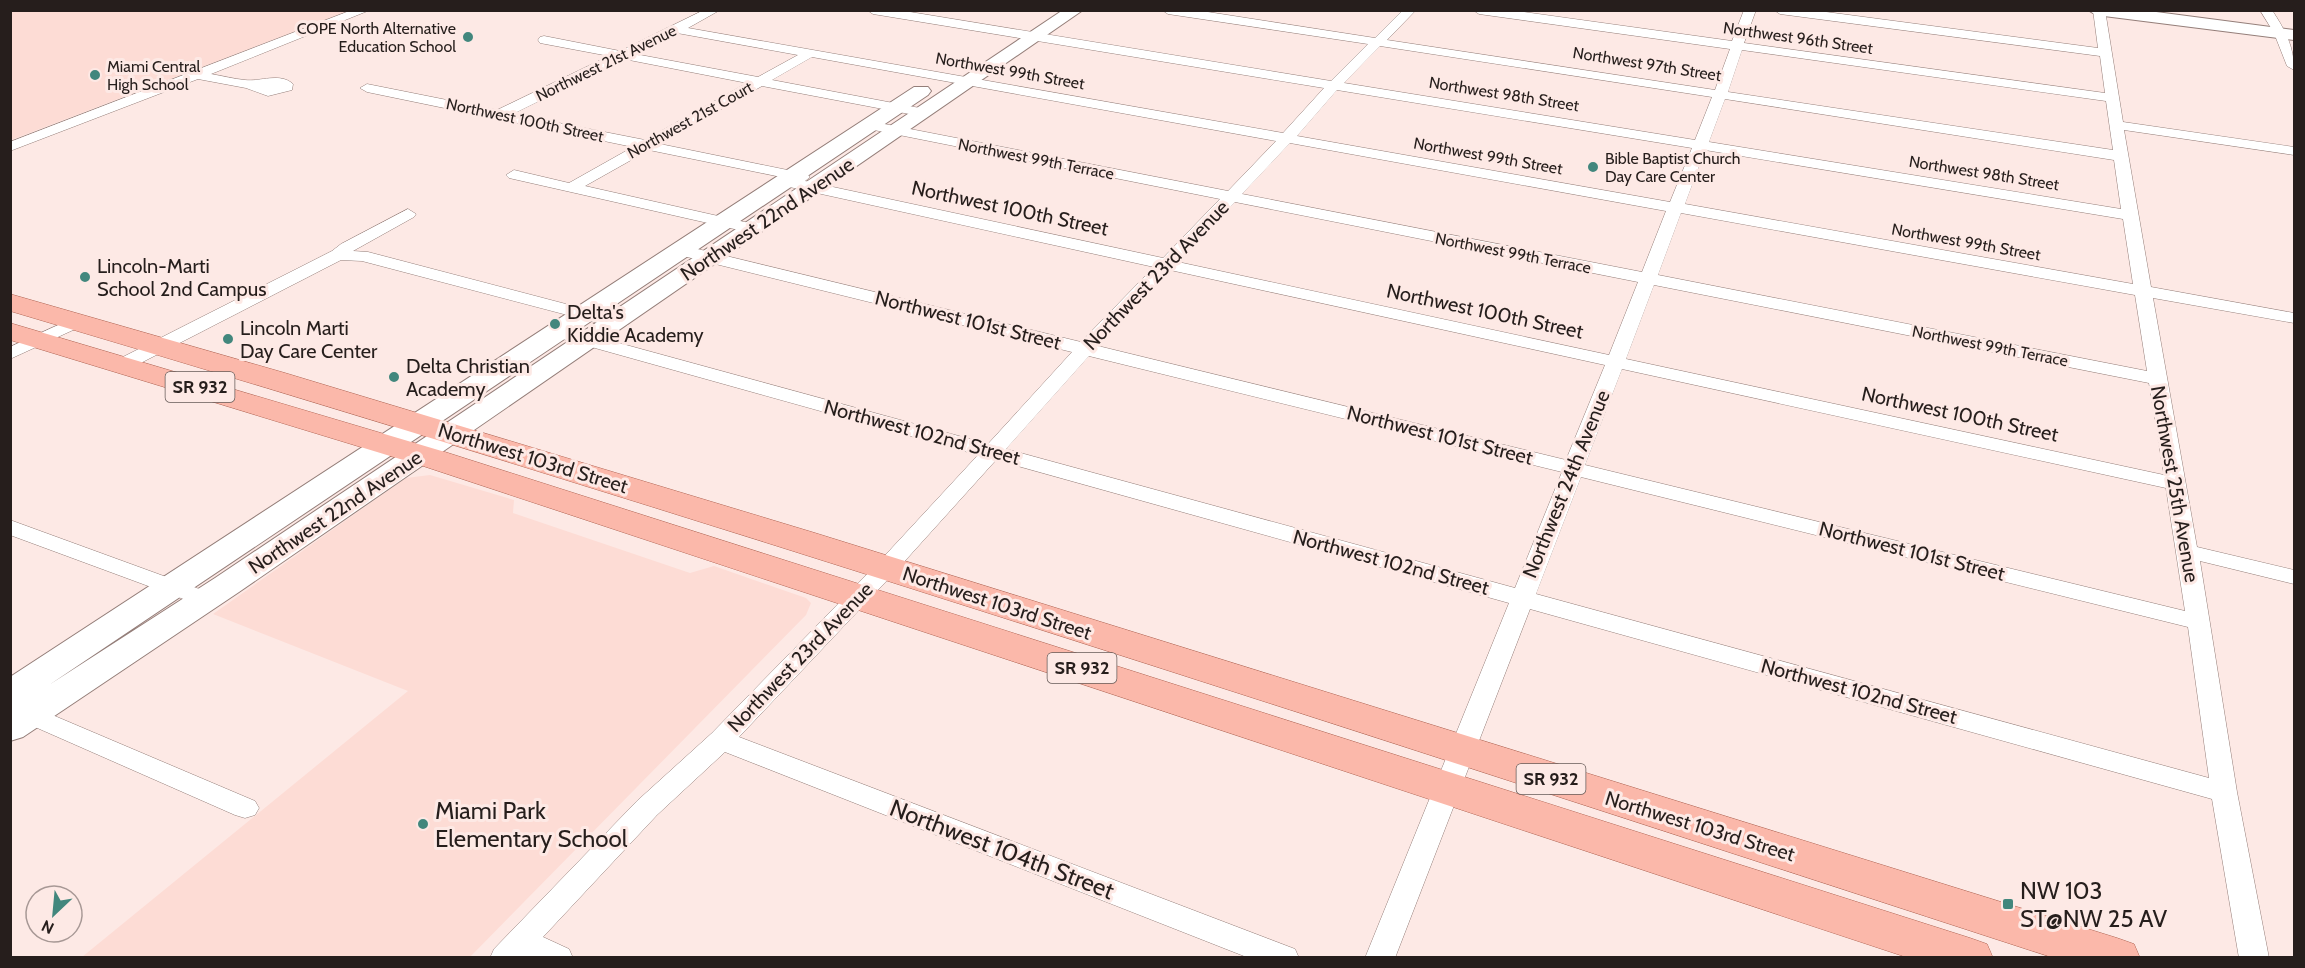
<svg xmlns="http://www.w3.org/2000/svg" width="2305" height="968" font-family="Cabin,sans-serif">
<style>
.built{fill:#fddcd5}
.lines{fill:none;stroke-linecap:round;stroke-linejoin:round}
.street-casing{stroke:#947e79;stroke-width:1}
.secondary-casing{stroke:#947e79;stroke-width:2}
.primary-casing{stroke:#af6453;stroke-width:1}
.street{fill:#fff;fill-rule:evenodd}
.secondary{fill:#fff;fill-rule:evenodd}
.primary{fill:#fbb8aa;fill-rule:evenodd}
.poi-dot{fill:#42877d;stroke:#fde9e5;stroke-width:2}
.labels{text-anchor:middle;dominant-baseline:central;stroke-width:6;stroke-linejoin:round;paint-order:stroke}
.far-poi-label{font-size:16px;fill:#261e1c;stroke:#fde9e5;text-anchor:start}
.far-street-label{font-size:16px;fill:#261e1c;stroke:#fde9e5}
.shield{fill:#fde9e5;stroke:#665b58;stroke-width:1.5}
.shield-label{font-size:18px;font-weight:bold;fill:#261e1c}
.street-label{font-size:20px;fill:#261e1c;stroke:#fde9e5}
.poi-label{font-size:20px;fill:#261e1c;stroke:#fde9e5;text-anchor:start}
.near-poi-label{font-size:24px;fill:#261e1c;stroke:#fde9e5;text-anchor:start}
.near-street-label{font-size:24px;fill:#261e1c;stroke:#fde9e5}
</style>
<rect width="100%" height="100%" fill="#fde9e5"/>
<!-- built -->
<g class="built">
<polygon points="11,10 348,10 348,11 11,140"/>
<polygon points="430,475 514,500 513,513 690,573 714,566 806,598 811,603 806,615 470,957 82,957 408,691 213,614 406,478"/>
</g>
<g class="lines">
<defs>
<g id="street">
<path d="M352 10H370L211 74C223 76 234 79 245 80 260 82 280 72 293 84L292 90 268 96 246 88 198 79 10 151V142Z"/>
<path d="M704 10H720L688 28 1283 133 1324 88 873 14 867 10H898L1331 81 1368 44 1168 14 1162 10H1195L1375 38 1403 10H1416L1387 40 1715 90 1730 49 1479 14 1473 10H1509L1732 41 1744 10H1756L1744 43 2105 93 2100 56 1780 14 1774 10H1811L2098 48 2093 10H2105L2123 122 2294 147V155L2124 130 2151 287 2294 313V323L2153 298 2197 547 2294 570V584L2200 561 2237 792 2269 958H2239L2212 799 1530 609 1395 958H1365L1509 603 996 460 894 573 739 737 1295 949 1299 958H1249L725 752 657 815 543 937 569 949 573 958H490L494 949 637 801 712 733 878 563 978 455 552 336 549 332 552 328H564L988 444 1072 352 675 254 673 250 681 245 1081 342 1154 267 785 186 777 181 781 177 649 150 585 186 758 225 760 228 758 231 752 233 509 178 506 175 514 170 569 183 633 147 367 92 360 88 367 84 497 110 609 56 540 43 538 40 540 37 544 36 620 51ZM677 33 798 55 758 77 635 54ZM1380 46 1712 97 1695 140 1344 83ZM1742 50 2106 101 2113 150 1728 92ZM812 57 1276 141 1228 191 869 121 862 125 869 129 1220 199 1163 258 805 181 810 177 807 174 660 144 762 86 925 117 932 113 925 109 772 80ZM624 59 747 83 645 140 513 114ZM1337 90 1692 148 1670 202 1297 136ZM1725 99 2114 160 2121 209 1709 142ZM1290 143 1666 211 1642 272 1242 194ZM1705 150 2123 219 2133 284 1685 204ZM1235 202 1638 282 1609 355 1178 262ZM1681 213 2135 295 2147 371 1658 275ZM1170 270 1605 365 1566 460 1098 346ZM1654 285 2149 383 2164 475 1626 359ZM1089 356 1562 472 1515 588 1006 449ZM1622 369 2166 488 2185 611 1585 465ZM1581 477 2188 627 2209 778 1536 594Z"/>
<path d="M2260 10H2272C2285 30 2294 46 2294 70L2287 66 2274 33Z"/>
<polygon points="408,209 416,214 414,217 353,251 368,252 619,318 622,322 619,326 613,327 362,261 341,260 131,368 117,368 115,364 117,360 332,251 341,244"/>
<polygon points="78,316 84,317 87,321 84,325 10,359 10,347"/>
<polygon points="10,520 213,594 217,599 213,604 205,607 197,604 10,535"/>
<polygon points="10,697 255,801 259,808 255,815 245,818 235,815 10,716"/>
</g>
<g id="secondary">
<polygon points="1063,10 1083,10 239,592 23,737 10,741 10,710 21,703 10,706 10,677 914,87 928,87 931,91 928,95 49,685 215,578"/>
<polygon points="2088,10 2141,10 2294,30 2294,40 2096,15"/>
</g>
<g id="primary">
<path d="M10 294 285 373 815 533 2117 938 2134 944 2140 958H2054C1375 737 696 514 10 311Z"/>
<polygon points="10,323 445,452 1970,938 1987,944 1993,958 1909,958 423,466 10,340"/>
</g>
</defs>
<!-- street casing -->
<use href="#street" class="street-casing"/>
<!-- secondary casing -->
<use href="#secondary" class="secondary-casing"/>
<!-- primary casing -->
<use href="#primary" class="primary-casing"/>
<!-- street -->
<use href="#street" class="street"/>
<!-- secondary -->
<use href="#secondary" class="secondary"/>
<!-- primary -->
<use href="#primary" class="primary"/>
</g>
<!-- markers -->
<g class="poi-dot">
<circle cx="468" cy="37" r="6"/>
<circle cx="95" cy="75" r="6"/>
<circle cx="1593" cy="167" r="6"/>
<circle cx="85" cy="277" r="6"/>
<circle cx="555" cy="324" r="6"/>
<circle cx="228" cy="339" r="6"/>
<circle cx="394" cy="377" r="6"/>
<circle cx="423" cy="824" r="6"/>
<rect x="2002" y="898" width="12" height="12" rx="3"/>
</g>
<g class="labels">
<!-- far-poi labels -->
<g class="far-poi-label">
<text x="456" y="28" text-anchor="end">COPE North Alternative<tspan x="456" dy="18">Education School</tspan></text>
<text x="107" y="66">Miami Central<tspan x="107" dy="18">High School</tspan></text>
<text x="1605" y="158">Bible Baptist Church<tspan x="1605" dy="18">Day Care Center</tspan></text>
</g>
<!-- far-street labels -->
<g class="far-street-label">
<text transform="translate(1798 38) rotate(8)">Northwest 96th Street</text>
<text transform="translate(606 63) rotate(-26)">Northwest 21st Avenue</text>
<text transform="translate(1647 64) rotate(9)">Northwest 97th Street</text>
<text transform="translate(1010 71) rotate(10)">Northwest 99th Street</text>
<text transform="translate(1504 94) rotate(9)">Northwest 98th Street</text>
<text transform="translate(525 120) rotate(12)">Northwest 100th Street</text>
<text transform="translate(690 120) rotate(-29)">Northwest 21st Court</text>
<text transform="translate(1488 156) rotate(10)">Northwest 99th Street</text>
<text transform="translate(1036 159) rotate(11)">Northwest 99th Terrace</text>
<text transform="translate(1984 173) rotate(9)">Northwest 98th Street</text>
<text transform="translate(1966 242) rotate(10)">Northwest 99th Street</text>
<text transform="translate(1513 253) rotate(11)">Northwest 99th Terrace</text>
<text transform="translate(1990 346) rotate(11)">Northwest 99th Terrace</text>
</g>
<!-- shield labels -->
<g class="shield">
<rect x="165.5" y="372" width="69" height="30" rx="4.5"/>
<rect x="1047.5" y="653" width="69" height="30" rx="4.5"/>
<rect x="1516.5" y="764" width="69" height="30" rx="4.5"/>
</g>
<g class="shield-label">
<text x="200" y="387">SR 932</text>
<text x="1082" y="668">SR 932</text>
<text x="1551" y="779">SR 932</text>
</g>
<!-- street labels -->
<g class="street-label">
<text transform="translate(1010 208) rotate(12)">Northwest 100th Street</text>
<text transform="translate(767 219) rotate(-34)">Northwest 22nd Avenue</text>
<text transform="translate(1156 275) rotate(-46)">Northwest 23rd Avenue</text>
<text transform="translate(1485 311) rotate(12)">Northwest 100th Street</text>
<text transform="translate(968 320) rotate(14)">Northwest 101st Street</text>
<text transform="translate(1960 414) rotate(12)">Northwest 100th Street</text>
<text transform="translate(922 432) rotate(15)">Northwest 102nd Street</text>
<text transform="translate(1440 435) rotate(14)">Northwest 101st Street</text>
<text transform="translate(533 458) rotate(17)">Northwest 103rd Street</text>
<text transform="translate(1566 484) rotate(-68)">Northwest 24th Avenue</text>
<text transform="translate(2175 484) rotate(80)">Northwest 25th Avenue</text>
<text transform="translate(335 512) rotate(-34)">Northwest 22nd Avenue</text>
<text transform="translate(1912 551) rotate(14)">Northwest 101st Street</text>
<text transform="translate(1391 562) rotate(15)">Northwest 102nd Street</text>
<text transform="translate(997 603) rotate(18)">Northwest 103rd Street</text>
<text transform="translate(800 657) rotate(-46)">Northwest 23rd Avenue</text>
<text transform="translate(1859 691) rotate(15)">Northwest 102nd Street</text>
<text transform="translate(1700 826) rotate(17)">Northwest 103rd Street</text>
</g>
<!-- poi labels -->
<g class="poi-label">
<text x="97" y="266">Lincoln-Marti<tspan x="97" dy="23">School 2nd Campus</tspan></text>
<text x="567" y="312">Delta's<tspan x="567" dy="23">Kiddie Academy</tspan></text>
<text x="240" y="328">Lincoln Marti<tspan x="240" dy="23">Day Care Center</tspan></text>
<text x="406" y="366">Delta Christian<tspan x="406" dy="23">Academy</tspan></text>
</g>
<!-- near-poi labels -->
<g class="near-poi-label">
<text x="435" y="810">Miami Park<tspan x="435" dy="28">Elementary School</tspan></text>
<text x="2020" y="890">NW 103<tspan x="2020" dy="28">ST@NW 25 AV</tspan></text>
</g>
<!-- near-street labels -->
<g class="near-street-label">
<text transform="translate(1002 849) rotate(21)">Northwest 104th Street</text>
</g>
</g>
<!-- border -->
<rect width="2305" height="968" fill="none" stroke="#261e1c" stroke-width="24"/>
<!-- north arrow -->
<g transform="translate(54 914) rotate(206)"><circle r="28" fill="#fde9e5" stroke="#a79895" stroke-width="1.5"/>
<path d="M0-4.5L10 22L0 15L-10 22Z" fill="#42877d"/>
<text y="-9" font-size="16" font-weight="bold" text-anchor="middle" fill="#261e1c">N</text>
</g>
</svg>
